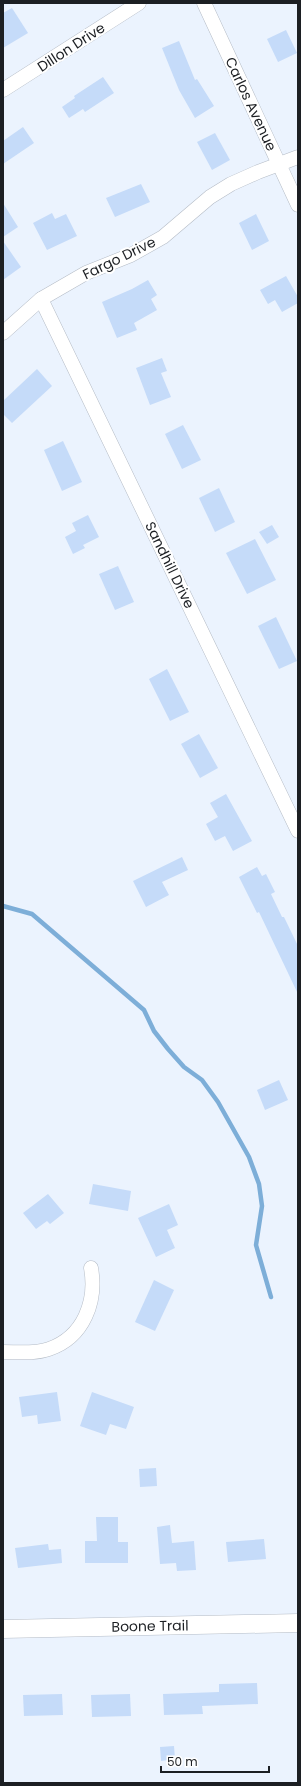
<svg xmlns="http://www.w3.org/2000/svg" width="301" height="1786" font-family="Poppins,sans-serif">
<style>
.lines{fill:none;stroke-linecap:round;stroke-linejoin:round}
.stream{stroke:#7daed8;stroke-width:4.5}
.building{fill:#c5dbf9}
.minor-casing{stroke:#b5bcc6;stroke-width:15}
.tertiary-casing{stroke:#b5bcc6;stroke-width:19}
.minor{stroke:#fff;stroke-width:14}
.tertiary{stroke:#fff;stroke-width:18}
.labels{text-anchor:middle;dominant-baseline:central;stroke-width:4;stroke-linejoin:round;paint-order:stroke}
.street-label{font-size:14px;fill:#1c1f23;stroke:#fff}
</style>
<rect width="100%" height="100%" fill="#ebf3fe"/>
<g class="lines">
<!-- stream -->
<polyline class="stream" points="3,906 32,914 144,1010 154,1031 168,1049 184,1067 202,1080 218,1102 249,1157 259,1184 262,1206 256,1245 271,1297"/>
</g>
<!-- building -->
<g class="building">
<polygon points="12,8 28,33 3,48 3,13"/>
<polygon points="286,30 297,53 278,62 267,39"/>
<polygon points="179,41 195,80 197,79 214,106 195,118 179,90 162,48"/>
<polygon points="103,77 114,93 85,112 83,109 69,118 62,107 75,98 74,96"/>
<polygon points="23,127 34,143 3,164 3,141"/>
<polygon points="215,133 230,160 212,170 197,142"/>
<polygon points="141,184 150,202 115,217 106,198"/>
<polygon points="3,203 18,227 3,237"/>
<polygon points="52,213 55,219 66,214 77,236 47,250 33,223"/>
<polygon points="256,214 269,241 252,250 239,223"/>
<polygon points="3,241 21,267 3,280"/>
<polygon points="286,276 298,297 298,303 282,312 275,300 268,304 260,290"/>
<polygon points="148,280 157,295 151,299 157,310 134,323 137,330 117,338 102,302 132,289"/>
<polygon points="162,358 167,371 161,373 171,397 150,405 136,368"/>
<polygon points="37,369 52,386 12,423 3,414 3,401"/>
<polygon points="183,425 201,460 182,469 165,434"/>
<polygon points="63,441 82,482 62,491 44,450"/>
<polygon points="219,488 235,522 215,532 199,498"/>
<polygon points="88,515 99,537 83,545 85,548 73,554 65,537 76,531 72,523"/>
<polygon points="272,525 279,537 267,544 259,532"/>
<polygon points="255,539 276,580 247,594 226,553"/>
<polygon points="118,566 134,602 115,610 99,574"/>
<polygon points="276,617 297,661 279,669 258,626"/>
<polygon points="167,669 189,712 170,721 149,679"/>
<polygon points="199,734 218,768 200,778 181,744"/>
<polygon points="226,794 252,841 233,851 225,836 215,841 206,824 218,817 210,803"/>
<polygon points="182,857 188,870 162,882 169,895 146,907 133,881"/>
<polygon points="257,867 262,876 266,874 275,892 271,894 282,917 284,917 298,946 298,994 259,912 257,913 239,877"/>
<polygon points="279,1080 288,1100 265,1110 257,1090"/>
<polygon points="93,1184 131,1191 128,1211 89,1204"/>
<polygon points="48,1194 64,1213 50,1224 47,1221 36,1229 23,1213"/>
<polygon points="169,1204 178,1225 167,1230 175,1248 156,1257 138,1218"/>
<polygon points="154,1280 174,1290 155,1331 135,1322"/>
<polygon points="57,1392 61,1421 38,1424 37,1415 22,1417 19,1397"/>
<polygon points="92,1392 134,1407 126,1429 110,1424 106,1435 80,1426"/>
<polygon points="156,1468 157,1486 140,1487 139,1469"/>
<polygon points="96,1517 118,1517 118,1542 128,1542 128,1563 85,1563 85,1541 97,1541"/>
<polygon points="170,1525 172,1543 194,1541 196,1570 177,1571 176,1563 160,1564 157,1527"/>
<polygon points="264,1539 266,1559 228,1562 226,1542"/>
<polygon points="48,1544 49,1550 61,1549 62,1563 18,1568 15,1548"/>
<polygon points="257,1683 258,1704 202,1706 203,1714 164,1715 163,1694 219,1692 219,1684"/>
<polygon points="62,1694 63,1715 24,1716 23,1695"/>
<polygon points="130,1694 131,1716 92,1717 91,1695"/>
<polygon points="174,1746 175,1759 161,1761 160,1747"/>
</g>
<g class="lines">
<defs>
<g id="minor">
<polyline points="204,3 298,205"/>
<polyline points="3,90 139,3"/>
<polyline points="41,299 298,831"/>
<polyline points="3,333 41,299 86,273 131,255 163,237 210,197 231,184 258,172 298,157"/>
<path d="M3 1352C18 1352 35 1354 49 1349 84 1337 97 1301 91 1268"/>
</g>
<polyline id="tertiary" points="3,1629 298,1623"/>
</defs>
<!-- minor casing -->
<use href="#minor" class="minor-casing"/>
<!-- tertiary casing -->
<use href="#tertiary" class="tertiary-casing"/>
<!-- minor -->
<use href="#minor" class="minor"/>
<!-- tertiary -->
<use href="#tertiary" class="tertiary"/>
</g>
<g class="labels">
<!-- street labels -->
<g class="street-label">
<text transform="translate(71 47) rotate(-33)">Dillon Drive</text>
<text transform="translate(251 104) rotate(65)">Carlos Avenue</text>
<text transform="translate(119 258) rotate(-26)">Fargo Drive</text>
<text transform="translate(170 565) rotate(64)">Sandhill Drive</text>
<text transform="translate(150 1626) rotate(-1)">Boone Trail</text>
</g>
</g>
<!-- border -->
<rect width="301" height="1786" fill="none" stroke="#1c1f23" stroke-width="8"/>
<!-- scale -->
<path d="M161 1766v6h108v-6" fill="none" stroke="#1c1f23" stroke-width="2"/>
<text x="167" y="1766" font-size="12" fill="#1c1f23" stroke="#ffffff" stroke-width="3" paint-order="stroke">50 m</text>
</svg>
